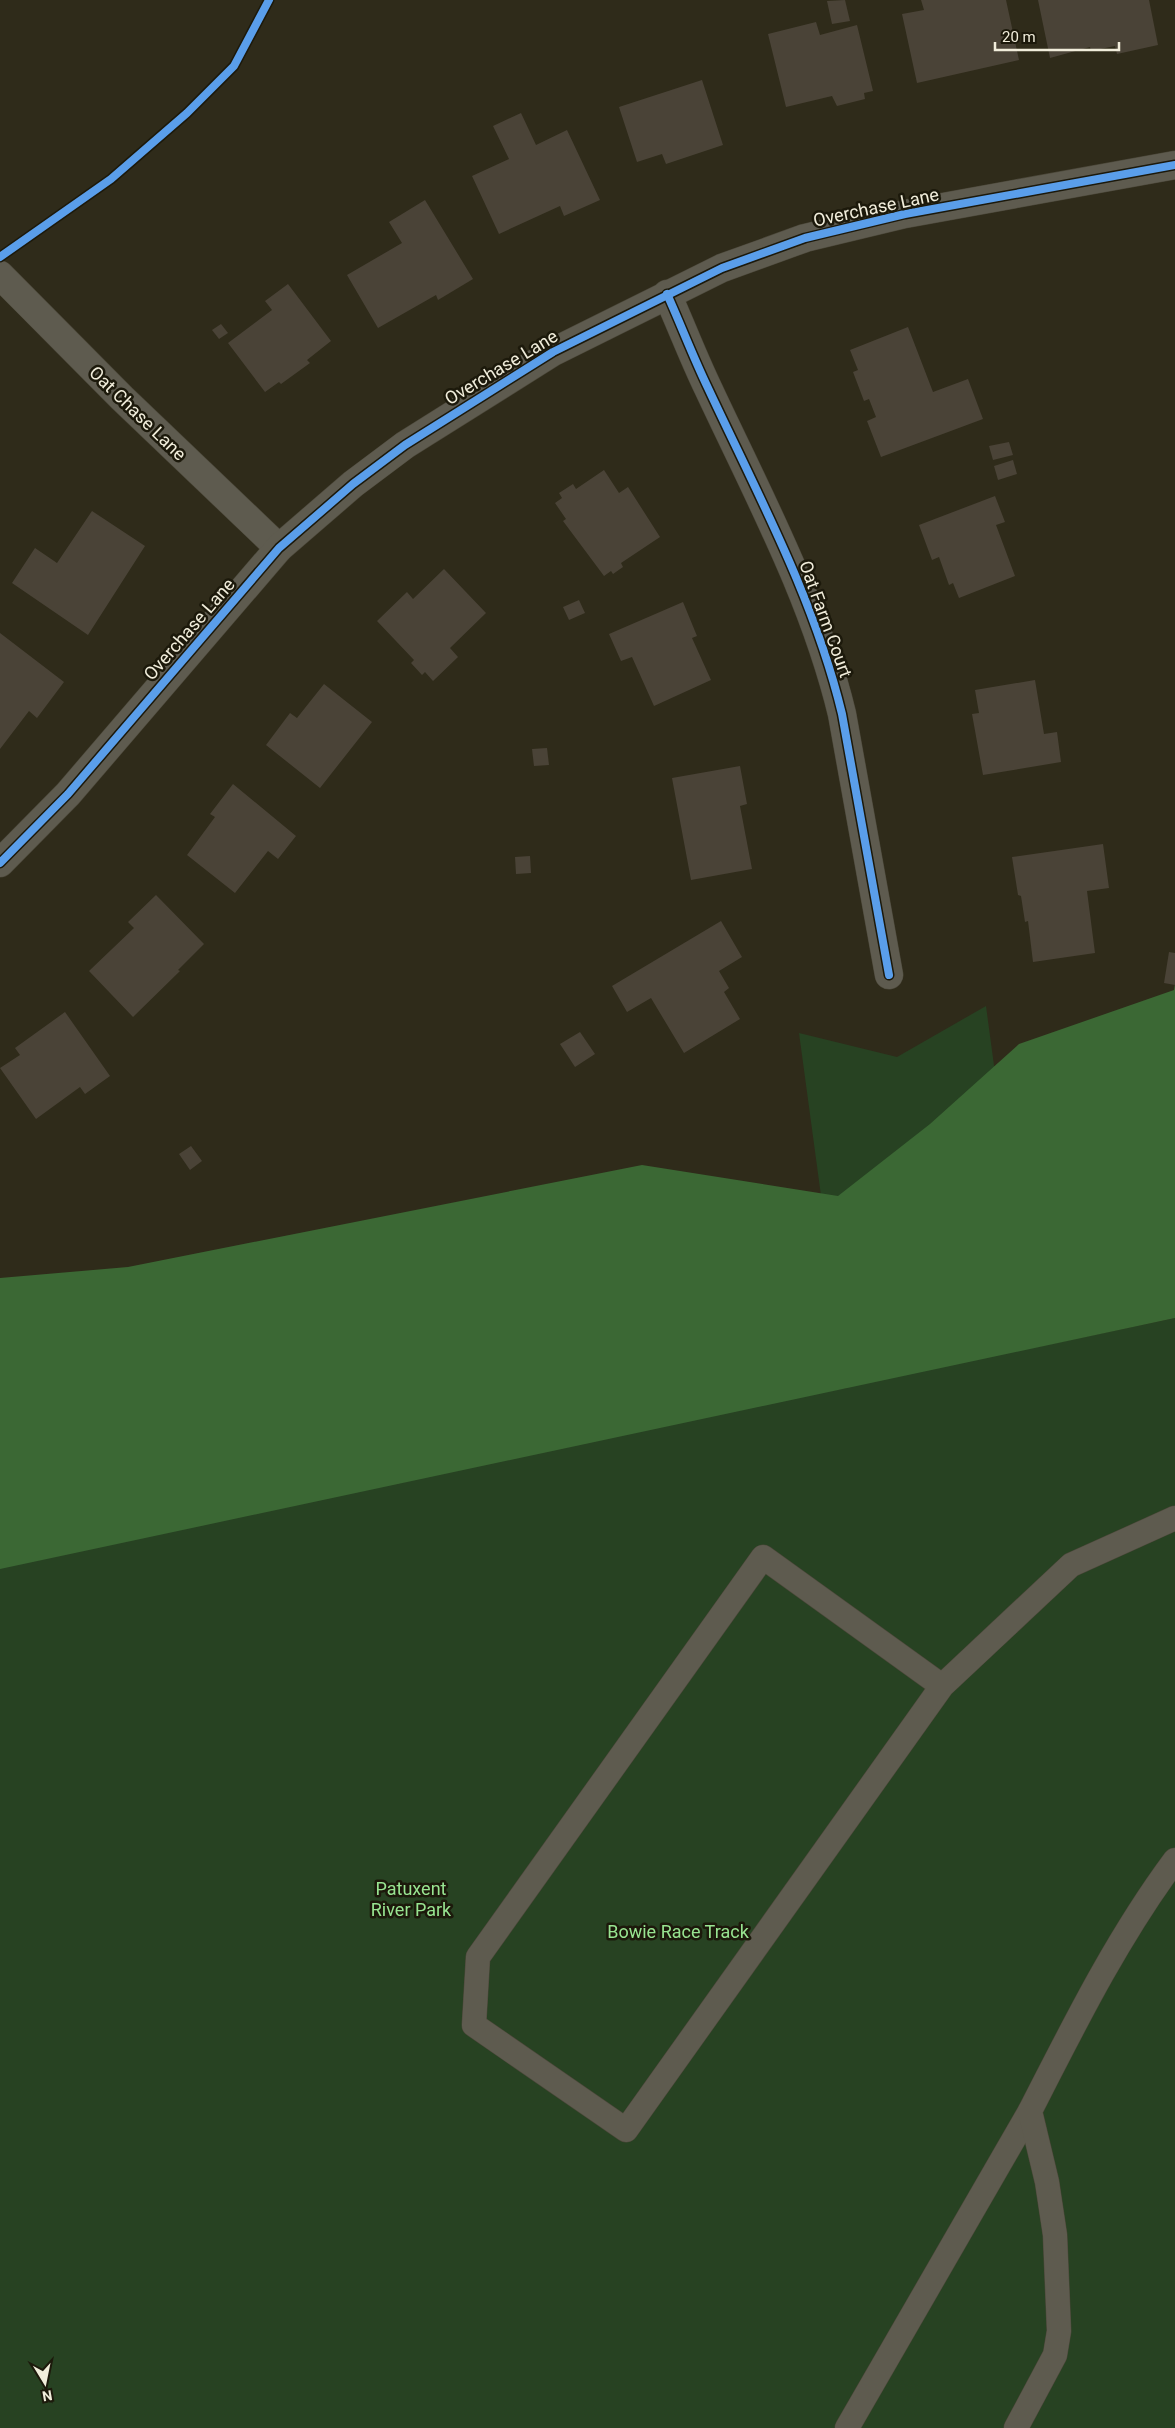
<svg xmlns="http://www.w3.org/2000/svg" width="1175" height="2428" font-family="Roboto,sans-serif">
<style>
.green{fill:#274222}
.forest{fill:#3b6834}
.building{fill:#4a4337}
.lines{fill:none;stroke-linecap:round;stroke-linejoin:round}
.service-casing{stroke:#4b4739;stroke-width:25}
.minor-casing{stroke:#4b4739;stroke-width:29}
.service{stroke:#5e5b4f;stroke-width:24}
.minor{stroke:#5e5b4f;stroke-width:28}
.cycleway-casing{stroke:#1c190b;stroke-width:11}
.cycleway{stroke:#5a9eea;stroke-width:8}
.labels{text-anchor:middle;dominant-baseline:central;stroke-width:5;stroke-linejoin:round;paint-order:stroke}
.street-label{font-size:18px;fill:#f1eddb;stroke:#1c190b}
.park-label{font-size:18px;fill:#98e491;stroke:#1c190b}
</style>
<rect width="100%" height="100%" fill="#2f2b1a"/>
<!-- green -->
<polygon class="green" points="986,1006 1032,1348 1175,1318 1175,2428 0,2428 0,1540 847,1388 799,1033 897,1057"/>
<!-- forest -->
<polygon class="forest" points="1175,984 1175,1318 0,1569 0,1278 128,1267 642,1165 838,1196 930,1124 1019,1044 1174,990"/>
<!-- building -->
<g class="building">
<polygon points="845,0 850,21 832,24 827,1"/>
<polygon points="921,0 1006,0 1019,60 917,83 902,14 924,10"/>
<polygon points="1038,0 1149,0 1158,45 1117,54 1115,46 1091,51 1090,47 1050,58"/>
<polygon points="816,22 820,35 857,25 873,91 864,93 865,99 837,106 832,96 786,107 768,34"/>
<polygon points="702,80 723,145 666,164 662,154 637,162 619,107"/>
<polygon points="521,113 536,145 567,130 600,200 564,216 560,206 499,234 472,176 509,159 493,126"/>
<polygon points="425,200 473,279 438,300 436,295 378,328 347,275 402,243 389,222"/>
<polygon points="288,284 331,341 307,360 310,363 281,384 279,382 265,392 228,343 272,310 265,301"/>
<polygon points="221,324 228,333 219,339 212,330"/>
<polygon points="908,327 933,392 968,379 983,419 881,457 867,421 876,417 869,399 864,401 853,372 858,370 850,350"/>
<polygon points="1009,442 1013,455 993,460 989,446"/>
<polygon points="1013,460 1017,474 998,480 994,466"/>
<polygon points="604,470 619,493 628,487 660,537 621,563 623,567 613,574 611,571 604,576 563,521 566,519 555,503 562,498 559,493 573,484 576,489"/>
<polygon points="995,496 1005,522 996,525 1015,576 959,598 953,583 949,585 939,557 932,560 919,525"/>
<polygon points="92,511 145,546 88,635 12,583 35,548 57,563"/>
<polygon points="444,569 486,613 450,648 458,657 433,681 425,672 422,675 411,663 414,660 377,621 407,592 413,599"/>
<polygon points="579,600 585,613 569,620 563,607"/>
<polygon points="683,602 697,636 692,638 711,680 654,706 632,657 621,661 609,634"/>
<polygon points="0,633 64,682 37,718 29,711 0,749"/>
<polygon points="1035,680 1044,734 1057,732 1061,762 983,775 972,714 979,713 975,690"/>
<polygon points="324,684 372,722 320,788 266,745 290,713 297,718"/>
<polygon points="547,748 549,765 534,766 532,749"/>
<polygon points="740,766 747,804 740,806 752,869 691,880 672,778"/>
<polygon points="233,784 296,836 278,859 268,851 235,893 187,855 215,817 210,814"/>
<polygon points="1103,844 1109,888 1087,891 1095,953 1033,962 1028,921 1025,922 1021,896 1018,895 1012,857"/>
<polygon points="530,856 531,873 516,874 515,857"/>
<polygon points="156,895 204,944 178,970 180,971 133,1017 89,971 134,928 128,922"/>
<polygon points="721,921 742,957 719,971 729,988 724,992 740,1019 684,1053 651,998 627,1012 612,986"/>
<polygon points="1169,952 1175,953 1175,985 1164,983"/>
<polygon points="65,1012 110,1076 85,1094 80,1087 36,1119 0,1068 20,1055 15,1048"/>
<polygon points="580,1032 595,1054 575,1067 560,1044"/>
<polygon points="191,1146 202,1161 190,1170 179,1154"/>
</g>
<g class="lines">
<defs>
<g id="service">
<polyline points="942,1686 763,1557 478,1957 474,2025 626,2130 942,1686 1071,1565 1175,1518"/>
<polyline points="847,2428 1030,2111"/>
<path d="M1016 2428 1055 2355 1059 2331 1055 2235 1047 2182 1030 2111C1074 2025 1117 1938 1175 1860"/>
</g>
<g id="minor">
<polyline points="0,275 122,398 279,548"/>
<path d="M667 294C681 325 693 357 708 388 758 495 814 598 842 714L889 975"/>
<polyline points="0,863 68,794 279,548 353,484 405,445 553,352 722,268 805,238 905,214 1175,165"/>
</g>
</defs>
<!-- service casing -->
<use href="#service" class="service-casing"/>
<!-- minor casing -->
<use href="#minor" class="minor-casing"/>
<!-- service -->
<use href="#service" class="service"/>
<!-- minor -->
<use href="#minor" class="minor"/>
<defs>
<g id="cycleway">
<polyline points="0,257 111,179 187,113 234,66 269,0"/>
<path d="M667 294C681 325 693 357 708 388 758 495 814 598 842 714L889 975"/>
<polyline points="0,863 68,794 279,548 353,484 405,445 553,352 722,268 805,238 905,214 1175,165"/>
</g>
</defs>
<!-- cycleway casing -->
<use href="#cycleway" class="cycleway-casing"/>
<!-- cycleway -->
<use href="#cycleway" class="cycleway"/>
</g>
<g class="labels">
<!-- street labels -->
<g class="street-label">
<text transform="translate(876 207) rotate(-12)">Overchase Lane</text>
<text transform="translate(501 367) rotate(-31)">Overchase Lane</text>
<text transform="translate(138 413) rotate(44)">Oat Chase Lane</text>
<text transform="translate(826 619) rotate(70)">Oat Farm Court</text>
<text transform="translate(189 629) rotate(-49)">Overchase Lane</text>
</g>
<!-- park labels -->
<g class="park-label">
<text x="411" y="1888">Patuxent<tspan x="411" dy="21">River Park</tspan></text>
<text x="678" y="1931">Bowie Race Track</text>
</g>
</g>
<!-- north arrow -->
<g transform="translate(45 2383) rotate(170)" stroke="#1c190b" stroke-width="4" paint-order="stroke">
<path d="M0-4L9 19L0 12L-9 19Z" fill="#f1eddb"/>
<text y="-8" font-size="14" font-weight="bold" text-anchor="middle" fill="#f1eddb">N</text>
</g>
<!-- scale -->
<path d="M995 42v8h124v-8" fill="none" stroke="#f1eddb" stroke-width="2.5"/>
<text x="1002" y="42" font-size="15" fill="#f1eddb" stroke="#1c190b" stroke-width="4" paint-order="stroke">20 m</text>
</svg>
